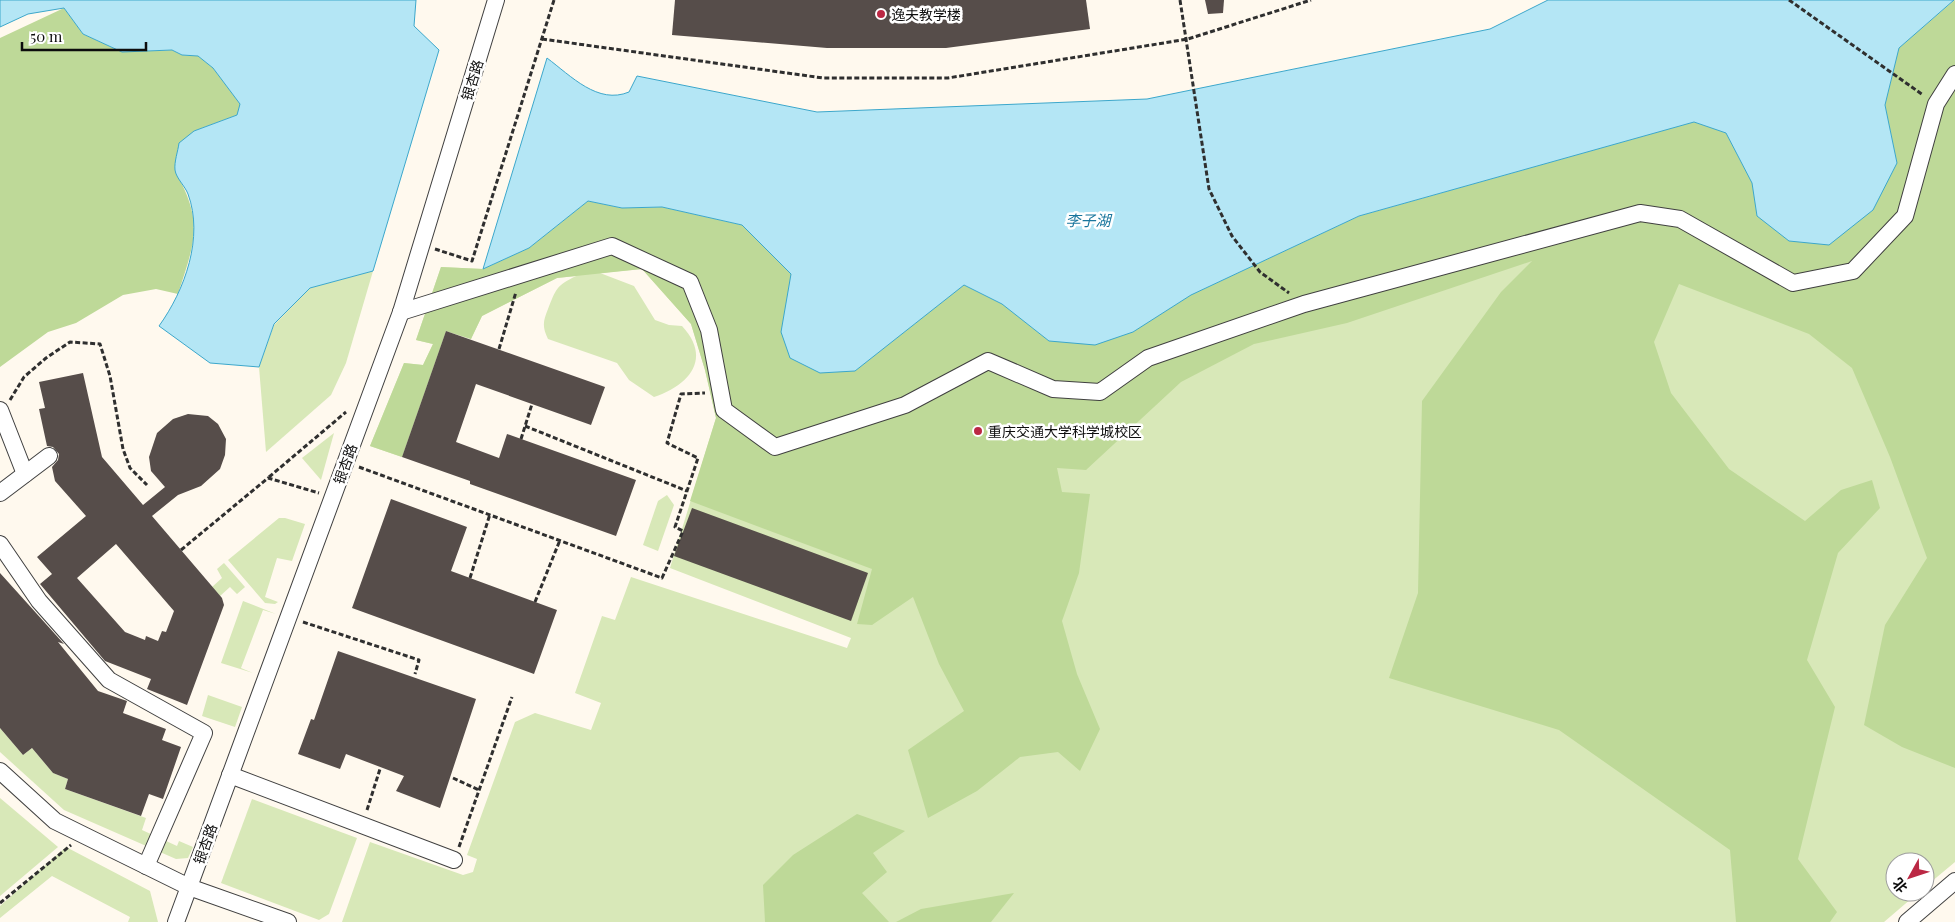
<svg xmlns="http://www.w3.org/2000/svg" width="1955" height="922" font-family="'Playfair Display','Noto Sans SC',serif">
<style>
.green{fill:#d8e8b8}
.forest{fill:#bed998}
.water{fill:#b4e6f5;stroke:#3ca7cb}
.building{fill:#564d4a;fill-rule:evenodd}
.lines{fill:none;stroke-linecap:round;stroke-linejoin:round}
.street-casing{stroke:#404040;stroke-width:18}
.path{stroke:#2f2f2f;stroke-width:3;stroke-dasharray:5 2.5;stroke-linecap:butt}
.street{stroke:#fff;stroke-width:16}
.poi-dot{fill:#bb2844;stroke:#fff;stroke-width:2}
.labels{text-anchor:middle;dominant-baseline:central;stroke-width:5;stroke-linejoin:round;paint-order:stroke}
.poi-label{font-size:14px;fill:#0d0d0d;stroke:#fff;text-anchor:start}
.street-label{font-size:14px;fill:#0d0d0d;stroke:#fff}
.water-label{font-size:15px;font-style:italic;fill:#19769d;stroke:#fff}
</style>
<rect width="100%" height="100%" fill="#fff9ee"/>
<!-- green -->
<g class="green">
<path d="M1955 0V862L1925 887V862H1895V892H1919L1884 922H342L370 842 463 875 473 872 477 859 467 855 515 722 535 713 591 730 601 703 575 693 602 616 615 620 631 577 847 648 851 638 670 568 716 418 705 370 691 324 642 269 600 273 634 286 655 320 669 325 682 326C712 358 690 385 654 397L629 380 617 363 548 339C542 327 543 321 548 309 556 289 556 286 576 276L557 278 482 316 471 339 446 331 402 457 370 446 404 363 423 365 433 344 416 340 441 267 483 269 529 248 964 285 1002 304 1049 341Z"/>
<polygon points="373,271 346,363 331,395 266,452 259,367 274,325 310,288"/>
<polygon points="334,433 321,480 302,458"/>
<polygon points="667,495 674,505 658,551 643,545 658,501"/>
<polygon points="279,518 285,518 305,524 292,561 277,558 265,597 278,602 275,604 265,603 228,560"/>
<polygon points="224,563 245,587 237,594 230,587 220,596 212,587 222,578 217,569"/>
<polygon points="243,601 276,614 263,610 241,668 253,673 221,663"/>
<polygon points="208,695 242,707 235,727 202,716"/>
<polygon points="0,728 23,755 32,748 53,773 68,779 65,789 146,818 142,830 177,846 179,841 193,847 188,858 176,859 64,810 0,752"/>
<polygon points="0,798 58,847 0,896"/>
<polygon points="252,799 357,838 329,914 319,920 221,883"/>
<polygon points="66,847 150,891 158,922 128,922 130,917 52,876 0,918 0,906"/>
</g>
<!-- forest -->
<g class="forest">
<polygon points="1955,0 1955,768 1902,747 1864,725 1885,625 1927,558 1890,457 1852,368 1809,334 1679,284 1654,342 1671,393 1729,469 1805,521 1841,490 1872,480 1880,508 1838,553 1807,660 1835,707 1798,859 1837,912 1830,922 1736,922 1730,850 1559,730 1389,678 1418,593 1422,401 1501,292 1532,261 1347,323 1254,344 1181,382 1086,470 1057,468 1062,492 1090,494 1079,573 1062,621 1077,674 1100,729 1080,771 1058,752 1020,757 977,791 928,818 908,750 964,711 939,664 913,597 872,625 857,624 872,569 690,501 716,418 705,370 691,324 642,269 557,278 482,316 471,339 446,331 402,457 370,446 404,363 423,365 433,344 416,340 441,267 483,269 529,248 588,201 622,208 662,207 742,225 792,275 781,332 855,371 964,285 1004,305 1049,341 1133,332 1191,295 1359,216 1694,122 1726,133 1752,183 1757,216 1897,164 1885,105 1899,48"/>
<path d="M64 8 83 34 122 52 172 50 182 55 198 56 213 68 241 105 237 115 194 131 175 171C204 222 195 241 178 294L156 289 123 295 76 323 48 332 0 367V38Z"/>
<polygon points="857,814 905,831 873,853 887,872 862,893 889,922 765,922 763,885 793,855"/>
<polygon points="1014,893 991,922 896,922 921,909"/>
</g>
<!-- water -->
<g class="water">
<path d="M0 0H416L414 26 439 50 373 271 310 288 274 324 259 367 210 363 159 326C185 290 204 237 188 194 185 186 176 178 175 170 174 162 178 151 179 143L194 131 237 115 240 104 213 68 198 56 182 55 172 50 122 52 83 34 64 8 28 14 0 27Z"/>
<path d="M1548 0H1954L1899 48 1885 105 1897 163 1873 210 1829 245 1789 241 1757 216 1752 183 1726 133 1694 122 1359 216 1191 295 1133 332 1095 345 1049 341 1002 304 964 285 855 371 820 373 790 358 781 332 791 274 742 225 662 207 622 208 588 201 529 248 483 269 547 58C571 76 598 105 629 92L637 76 817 112 1147 99 1490 29Z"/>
</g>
<!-- building -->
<g class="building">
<polygon points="675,0 1086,0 1090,29 946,48 827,48 672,35"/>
<polygon points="1205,0 1224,0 1223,13 1208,14"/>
<polygon points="446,331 605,387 591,425 476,384 456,442 499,458 507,434 636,480 616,536 470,484 470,481 402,457"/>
<path d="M83 373 102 457 143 505 165 487 151 471 149 457 157 433 173 419 188 414 208 416 218 424 226 439 225 455 220 469 201 486 178 495 152 516 222 598 224 605 187 705 147 689 151 679 105 661 40 584 52 574 37 557 86 516 55 481 52 467 58 460 59 454 53 447 47 446 39 409 45 408 39 382ZM116 544 174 611 166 632 162 631 158 641 146 636 145 640 125 632 77 578Z"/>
<polygon points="391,499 467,527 451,571 557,610 534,674 352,608"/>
<polygon points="692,508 868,573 851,621 674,556"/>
<polygon points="0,573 64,644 58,642 98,691 127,701 123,713 166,729 162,740 181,747 163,799 149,794 141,816 65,789 68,779 53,773 32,748 23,755 0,728"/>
<polygon points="338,651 476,699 440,808 396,791 404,776 346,754 340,769 298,754 311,719 314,720"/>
</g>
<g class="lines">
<defs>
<g id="street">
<polyline points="401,312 612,246 690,282 709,330 724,410 775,447 905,405 988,361 1053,389 1100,392 1148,358 1304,304 1640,213 1680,219 1793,283 1853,271 1905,216 1936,104 1955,74"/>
<polyline points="0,410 25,474"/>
<polyline points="0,493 49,456"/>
<polyline points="0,544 39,601 109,680 204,733 146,866"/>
<polyline points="0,771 55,821 189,887 288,922"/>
<polyline points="230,775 454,860"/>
<polyline points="176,922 401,312 496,0"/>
<polyline points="1907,922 1955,881"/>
</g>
</defs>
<!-- street casing -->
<use href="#street" class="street-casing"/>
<!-- path -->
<g class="path">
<polyline points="1180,0 1209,189 1232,236 1260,272 1289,293"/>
<polyline points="1789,0 1923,95"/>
<polyline points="542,39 823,78 948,78 1188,39 1311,0"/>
<polyline points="435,249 472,261 554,0"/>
<polyline points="499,349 516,292"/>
<polyline points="10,400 24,377 46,358 70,342 100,344 110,376 123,449 130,468 147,485"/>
<polyline points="525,426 687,491"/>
<polyline points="521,439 532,404"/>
<polyline points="359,467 662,578 683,531 675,527 698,458 667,443 681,394 705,393"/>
<polyline points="269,477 346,412"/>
<polyline points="181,550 268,478 319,493"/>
<polyline points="470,578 490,514"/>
<polyline points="535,602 560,540"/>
<polyline points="303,622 419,660 415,674"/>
<polyline points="453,778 479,790"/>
<polyline points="367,810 380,769"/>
<polyline points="459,847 512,697"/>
<polyline points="0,903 71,845"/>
</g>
<!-- street -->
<use href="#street" class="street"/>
</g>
<!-- markers -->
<g class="poi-dot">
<circle cx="881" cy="14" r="5"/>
<circle cx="978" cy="431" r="5"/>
</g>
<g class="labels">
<!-- poi labels -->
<g class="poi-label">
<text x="891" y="14">逸夫教学楼</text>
<text x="988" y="431">重庆交通大学科学城校区</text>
</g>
<!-- street labels -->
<g class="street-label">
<text transform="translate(472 80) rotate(-73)">银杏路</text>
<text transform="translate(345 464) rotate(-70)">银杏路</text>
<text transform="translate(205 844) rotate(-70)">银杏路</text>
</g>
<!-- water labels -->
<g class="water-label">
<text x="1088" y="220">李子湖</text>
</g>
</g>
<!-- north arrow -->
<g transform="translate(1910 877) rotate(230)"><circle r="24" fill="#ffffff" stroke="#9e9e9e"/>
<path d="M0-4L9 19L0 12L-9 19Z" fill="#bb2844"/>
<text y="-8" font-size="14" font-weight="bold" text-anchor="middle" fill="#0d0d0d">北</text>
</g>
<!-- scale -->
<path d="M22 42v8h124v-8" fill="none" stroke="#0d0d0d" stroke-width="2.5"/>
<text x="30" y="42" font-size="15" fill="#0d0d0d" stroke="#ffffff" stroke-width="4" paint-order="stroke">50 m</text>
</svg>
